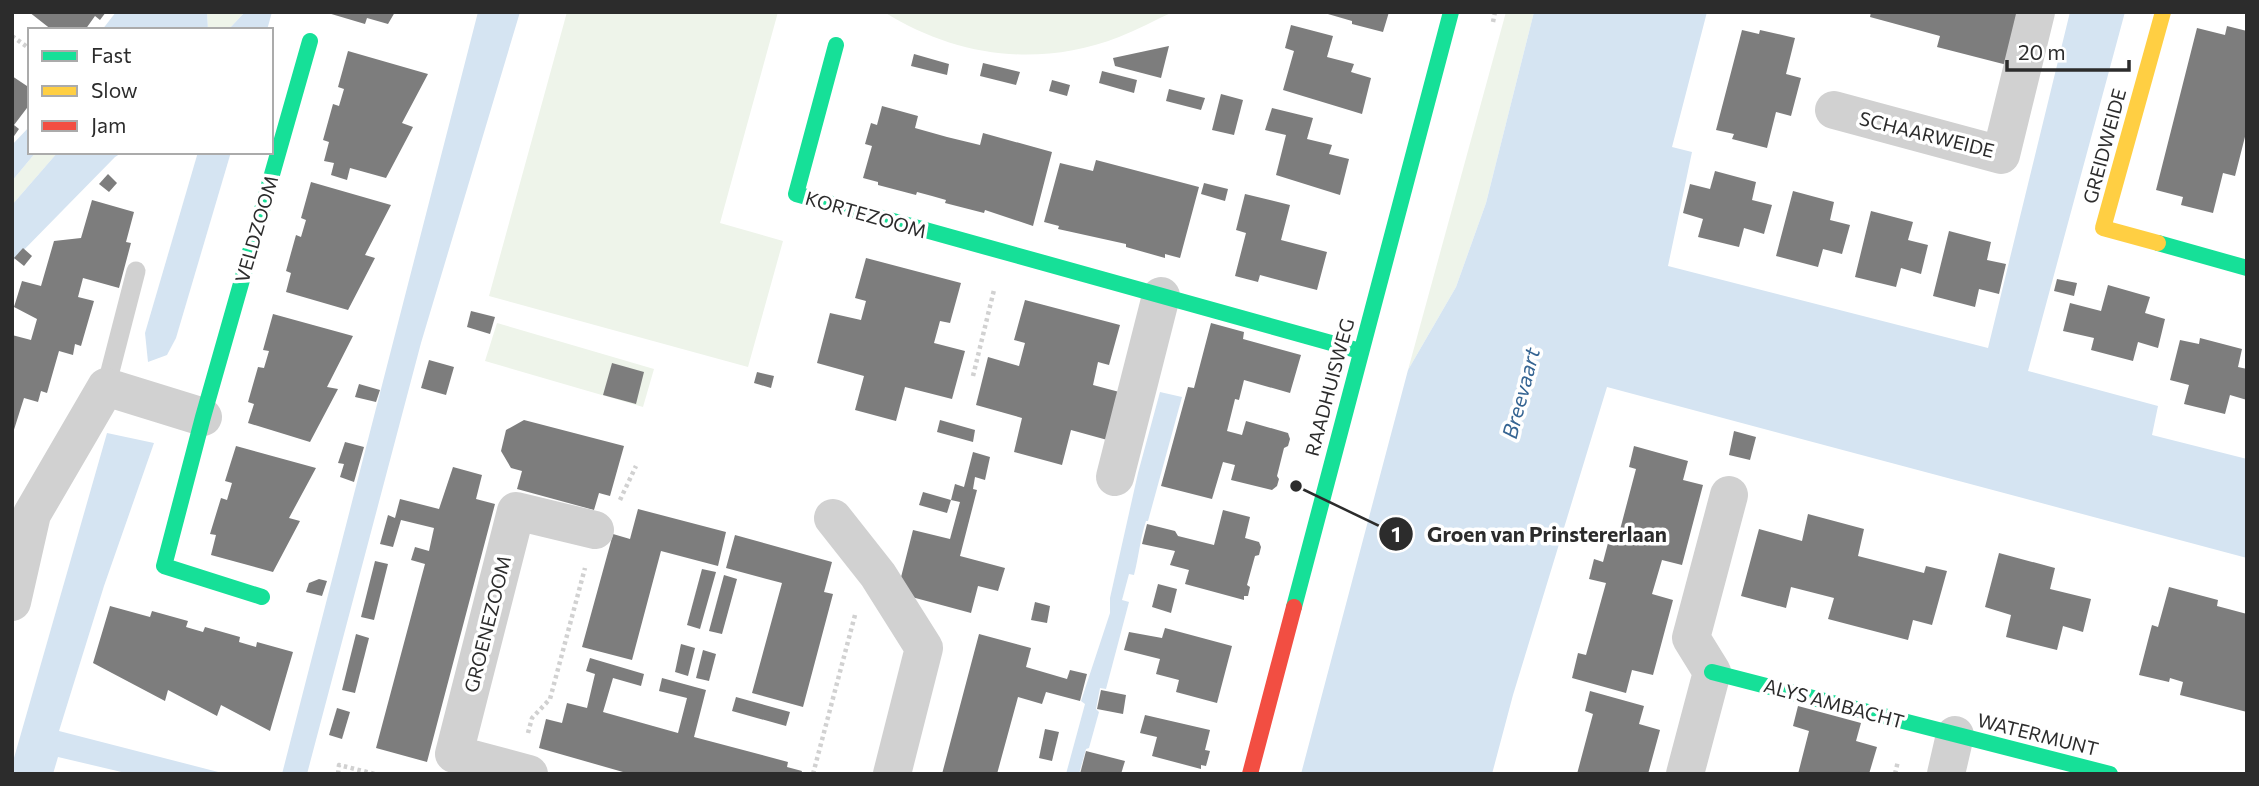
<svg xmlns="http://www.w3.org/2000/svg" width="2259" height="786" font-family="Commissioner,sans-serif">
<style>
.green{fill:#eef4ea}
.water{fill:#d5e4f2}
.building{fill:#7d7d7d}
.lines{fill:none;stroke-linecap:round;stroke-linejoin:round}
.path{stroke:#d1d1d1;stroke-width:4.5;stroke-dasharray:3.5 3.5;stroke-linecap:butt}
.lane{stroke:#d1d1d1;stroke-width:19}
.street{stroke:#d1d1d1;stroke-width:38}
.fast{stroke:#16e098;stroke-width:16}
.slow{stroke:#ffcf43;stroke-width:16}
.jam{stroke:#f24e42;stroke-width:16}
.labels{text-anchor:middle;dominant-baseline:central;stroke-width:7;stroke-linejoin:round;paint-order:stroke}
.street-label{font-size:19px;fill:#2c2c2c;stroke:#fff}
.water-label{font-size:21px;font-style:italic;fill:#366593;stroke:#fff}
.leader{fill:none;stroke:#2c2c2c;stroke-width:2.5}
.callout-dot{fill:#2c2c2c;stroke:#fff;stroke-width:2.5}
.mark-label{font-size:21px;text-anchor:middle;font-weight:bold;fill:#fff}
.callout-label{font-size:21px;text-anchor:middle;font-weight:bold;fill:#2c2c2c;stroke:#fff;stroke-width:7;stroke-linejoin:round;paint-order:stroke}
</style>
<rect width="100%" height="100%" fill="#fff"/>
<!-- green -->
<g class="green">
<polygon points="207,12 245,12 228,30 208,30"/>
<polygon points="567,12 778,12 720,223 783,241 748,367 489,296"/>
<path d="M884 12H1173C1155 20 1137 30 1119 37 1039 68 956 57 884 12Z"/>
<polygon points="1506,12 1534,12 1486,203 1456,287 1408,370"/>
<polygon points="36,152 58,152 12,205 12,181"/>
<polygon points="497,323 654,369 643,407 485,361"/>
</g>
<!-- water -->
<g class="water">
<polygon points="116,12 207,12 208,30 102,30"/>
<polygon points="245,12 272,12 267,30 228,30"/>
<polygon points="478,12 520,12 421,343 307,774 282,774"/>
<polygon points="1534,12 1707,12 1672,147 1692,152 1668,266 1988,348 2070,12 2125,12 2028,371 2158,406 2152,435 2247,459 2247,558 1607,387 1513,695 1492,774 1301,774 1408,370 1456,287 1486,203"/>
<polygon points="30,126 30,152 36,152 12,181 12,145"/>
<polygon points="58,152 123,152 115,157 12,262 12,205"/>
<polygon points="198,152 231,152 176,338 167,355 148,362 145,333"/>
<path d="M1160 392 1182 397 1148 521H1146C1140 539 1139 556 1134 575L1129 574 1122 600 1129 602 1106 689 1100 688 1096 709 1099 712 1089 748 1086 749 1079 774H1066L1085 704 1081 701 1110 613V598L1138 473Z"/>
<polygon points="107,433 154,443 104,586 59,731 226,774 130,774 58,757 53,774 12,774 12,765"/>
</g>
<!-- building -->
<g class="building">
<polygon points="29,12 106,12 100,20 95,16 85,30 52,30"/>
<polygon points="395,12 388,24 367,18 365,24 328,13"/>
<polygon points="1321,12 1389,12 1383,32 1352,24 1352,21"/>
<polygon points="1871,12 2024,12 2011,66 1937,47 1940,36 1870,17"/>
<polygon points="1291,25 1333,36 1327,57 1354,64 1351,72 1371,78 1362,114 1283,90 1294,51 1285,48"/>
<polygon points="2227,26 2247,31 2247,129 2235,176 2223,173 2213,213 2181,205 2183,197 2156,190 2197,28 2225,35"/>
<polygon points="1742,30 1759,34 1760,30 1795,38 1786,74 1801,78 1791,116 1776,112 1767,148 1732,139 1734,134 1716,130"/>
<polygon points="1169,46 1161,78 1115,66 1113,58"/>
<polygon points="348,51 428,74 402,123 413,127 386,178 350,168 347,180 331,175 334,163 324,161 329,142 323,140 333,104 339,106 344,89 338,87"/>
<polygon points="914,54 949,64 947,75 911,66"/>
<polygon points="983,63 1020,72 1016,85 980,76"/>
<polygon points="1102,71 1137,80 1134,93 1099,83"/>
<polygon points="12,76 30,88 30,104 14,125 19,129 12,139"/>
<polygon points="1052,80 1070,85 1067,96 1049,91"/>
<polygon points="1169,89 1205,98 1201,110 1166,101"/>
<polygon points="1221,94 1243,100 1234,135 1212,130"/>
<polygon points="882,106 918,116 915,128 947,137 980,145 983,133 1052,152 1033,226 985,210 984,213 945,203 946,200 932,196 917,192 916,195 878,185 878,182 863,178 872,146 865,144 871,123 877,125"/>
<polygon points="1272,108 1313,118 1307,139 1332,145 1329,154 1349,159 1340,195 1276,175 1286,135 1265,130"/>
<polygon points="1096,160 1199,187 1180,258 1165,254 1165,258 1126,247 1126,244 1058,229 1059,226 1044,222 1060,163 1093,171"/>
<polygon points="1715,171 1756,182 1752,200 1772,205 1764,234 1744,228 1739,247 1698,237 1703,219 1683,213 1690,184 1710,189"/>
<polygon points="108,174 117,183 109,192 99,184"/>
<polygon points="311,182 391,205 365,255 375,258 348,310 286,292 291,273 286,271 296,235 301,237 306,220 301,218"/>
<polygon points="1204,183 1228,189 1225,201 1201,194"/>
<polygon points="1793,191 1834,202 1830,220 1850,225 1842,254 1823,249 1818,267 1776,256"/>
<polygon points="1245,194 1290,205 1281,240 1327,252 1317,290 1260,275 1258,282 1235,276 1246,233 1236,230"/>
<polygon points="92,200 134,212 126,242 131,243 119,288 83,278 78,297 94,301 81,346 75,344 73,355 59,351 47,393 41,391 38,402 24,398 12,436 12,335 31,340 37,319 14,307 22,281 41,286 54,241 81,238"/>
<polygon points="1871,211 1913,222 1908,240 1928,245 1921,274 1901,268 1896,287 1855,277"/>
<polygon points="1949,231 1991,242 1987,260 2006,264 1999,294 1979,289 1975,307 1933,296"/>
<polygon points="23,248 32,256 24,266 14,258"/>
<polygon points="866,258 961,283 950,323 940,321 934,343 965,351 952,399 905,387 896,421 855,410 864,376 817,363 830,313 861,320 866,301 855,298"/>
<polygon points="2057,279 2077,283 2074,296 2054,291"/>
<polygon points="2108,285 2150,297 2145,313 2165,319 2158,348 2138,342 2133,361 2091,350 2094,338 2063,331 2070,303 2101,311"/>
<polygon points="1025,300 1120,325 1109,365 1098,362 1093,385 1123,393 1111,441 1071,430 1062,465 1014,452 1022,418 976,405 988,357 1019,366 1025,343 1014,340"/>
<polygon points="471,311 495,317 490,334 467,327"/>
<polygon points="273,314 353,336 327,387 338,389 310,442 248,423 254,404 248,402 258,367 264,368 269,351 263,350"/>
<polygon points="1211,323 1244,332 1243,339 1301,355 1290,393 1244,380 1239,400 1235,399 1227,431 1242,435 1246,421 1288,433 1290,439 1288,446 1284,448 1277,476 1279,479 1277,486 1272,490 1231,480 1235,465 1223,462 1212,499 1161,486 1188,387 1194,388"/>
<polygon points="2200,338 2242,349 2238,367 2247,369 2247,400 2230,395 2225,414 2184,404 2189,385 2170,380 2180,340 2199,344"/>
<polygon points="429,360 454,367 446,395 421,388"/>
<polygon points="612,363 644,372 636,404 603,395"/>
<polygon points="757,372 774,376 771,388 754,383"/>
<polygon points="359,384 380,390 376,402 355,397"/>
<polygon points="524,420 624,446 610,496 599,493 594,510 517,489 522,471 511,468 501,451 506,430"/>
<polygon points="940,420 975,430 973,442 937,432"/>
<polygon points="1734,431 1756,437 1750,460 1729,455"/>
<polygon points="345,442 364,447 354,482 340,477 344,464 338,463"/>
<polygon points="236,446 316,468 289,518 300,521 273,572 211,555 216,535 210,534 221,498 227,500 232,483 225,481"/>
<polygon points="1634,446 1688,461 1683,480 1703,485 1682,565 1662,560 1652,594 1673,600 1653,675 1632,670 1626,693 1572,678 1578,653 1586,655 1606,583 1589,579 1594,559 1603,562 1608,543 1616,545 1636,469 1629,467"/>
<polygon points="973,452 990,457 985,480 975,477 973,489 977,490 960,556 1005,568 998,591 978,586 971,613 897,593 913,530 950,539 960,502 951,500 955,484 964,487"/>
<polygon points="453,467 482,475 476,499 495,504 427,762 376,748 425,564 411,560 415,547 429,551 434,528 401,520 393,547 380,544 388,515 395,518 400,499 439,509"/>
<polygon points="923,492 951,500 947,513 919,505"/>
<polygon points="638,509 726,532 718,566 661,551 632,660 582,647 613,534 630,539"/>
<polygon points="1223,510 1250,517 1245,538 1259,542 1261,547 1259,555 1255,556 1247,585 1250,587 1248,596 1244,596 1244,600 1185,584 1189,570 1170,565 1175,551 1142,544 1147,524 1175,531 1178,536 1214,545"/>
<polygon points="1808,514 1864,529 1858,556 1924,573 1926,566 1947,571 1932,625 1913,620 1908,640 1828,619 1834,598 1791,587 1786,608 1741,596 1759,529 1802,541"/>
<polygon points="735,535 832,562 824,592 833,594 803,707 752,693 782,583 726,568"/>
<polygon points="1999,553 2055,568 2050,589 2091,599 2083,632 2063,626 2057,650 2006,637 2011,615 1985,607"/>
<polygon points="375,561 388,564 374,620 361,617"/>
<polygon points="702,569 716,572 700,629 687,625"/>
<polygon points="724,575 737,579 722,634 709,631"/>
<polygon points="319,579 327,581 322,596 306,592 309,583"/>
<polygon points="1158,584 1177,589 1171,613 1152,607"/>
<polygon points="2169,587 2218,600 2217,606 2247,614 2247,712 2180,695 2183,682 2170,678 2169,682 2139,675 2152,625 2158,627"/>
<polygon points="1035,602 1050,606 1047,623 1031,620"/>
<polygon points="110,606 150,617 152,611 188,621 186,627 203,632 205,627 240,637 239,642 256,647 257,642 293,652 270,731 221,705 217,716 168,690 165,701 93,663"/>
<polygon points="1165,628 1232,646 1217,703 1176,692 1179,680 1156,674 1160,659 1124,650 1129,632 1162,638"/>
<polygon points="356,634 369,638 355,693 342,690"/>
<polygon points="979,634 1031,648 1026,667 1067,679 1070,670 1087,674 1080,701 1046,692 1042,704 1018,697 997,774 942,774"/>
<polygon points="681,644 695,648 688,676 675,672"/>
<polygon points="703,650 716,654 709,681 696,678"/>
<polygon points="590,658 644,674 641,686 613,678 603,712 678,733 687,698 659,691 662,678 706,690 694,737 788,762 787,767 802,771 801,774 630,774 539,748 546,719 562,723 567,703 587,708 595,674 586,671"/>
<polygon points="1101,690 1126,695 1123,714 1097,709"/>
<polygon points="1590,691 1644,706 1639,724 1660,730 1648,774 1577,774 1593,714 1585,711"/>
<polygon points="736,697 790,712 786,726 732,711"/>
<polygon points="1798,706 1861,723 1856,741 1877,747 1869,774 1798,774 1809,731 1793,726"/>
<polygon points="337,708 350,712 342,739 329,735"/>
<polygon points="1145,715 1210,730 1205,750 1210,751 1206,766 1201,765 1201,769 1152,756 1157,737 1140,733"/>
<polygon points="1045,729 1059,732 1052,761 1039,758"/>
<polygon points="1086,751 1125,761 1121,774 1080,774"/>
</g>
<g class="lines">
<!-- path -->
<g class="path">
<polyline points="1493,22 1495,12"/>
<polyline points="12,36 30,49"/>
<polyline points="973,376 994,290"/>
<polyline points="620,500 636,466"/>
<polyline points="528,733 532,718 550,699 585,568"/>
<polyline points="338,774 339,765 375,774"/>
<polyline points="813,774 855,615"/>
<polyline points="1895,774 1898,761"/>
</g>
<!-- lane -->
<polyline class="lane" points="106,387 136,271"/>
<!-- street -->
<g class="street">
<polyline points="1834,110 2001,155 2036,12"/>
<polyline points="1115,477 1161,296"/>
<polyline points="833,518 878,575 924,648 892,774"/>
<polyline points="12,602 32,514 106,387 203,417"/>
<polyline points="529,774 454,754 516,511 595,530"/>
<polyline points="1685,774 1712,672 1691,638 1729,495"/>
<polyline points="1946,774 1955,735"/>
</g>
<!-- fast -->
<g class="fast">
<polyline points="836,45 796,194 1360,351"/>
<polyline points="2158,243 2247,268"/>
<polyline points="262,597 164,566 203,417 310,41"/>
<polyline points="1294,607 1451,12"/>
<polyline points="1712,672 2110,774"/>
</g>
<!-- slow -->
<polyline class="slow" points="2158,243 2103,228 2163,12"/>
<!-- jam -->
<polyline class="jam" points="1250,774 1294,607"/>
</g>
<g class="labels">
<!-- street labels -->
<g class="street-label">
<text transform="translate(1927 134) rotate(14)">SCHAARWEIDE</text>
<text transform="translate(2104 146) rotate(-75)">GREIDWEIDE</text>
<text transform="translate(866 214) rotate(16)">KORTEZOOM</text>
<text transform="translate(256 229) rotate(-74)">VELDZOOM</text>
<text transform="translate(1329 387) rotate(-75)">RAADHUISWEG</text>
<text transform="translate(487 624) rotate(-76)">GROENEZOOM</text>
<text transform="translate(1834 703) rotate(15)">ALYS AMBACHT</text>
<text transform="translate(2038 734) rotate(14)">WATERMUNT</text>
</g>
<!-- water labels -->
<g class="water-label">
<text transform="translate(1520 393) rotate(-75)">Breevaart</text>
</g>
</g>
<!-- callouts -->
<path class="leader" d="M1296 486L1396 534"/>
<g class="callout-dot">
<circle cx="1296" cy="486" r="7"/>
<circle cx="1396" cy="534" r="18"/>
</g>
<g class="mark-label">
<text x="1396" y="542">1</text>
</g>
<g class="callout-label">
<text x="1547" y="542">Groen van Prinstererlaan</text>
</g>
<!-- border -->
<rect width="2259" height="786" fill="none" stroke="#2c2c2c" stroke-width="28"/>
<!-- legend -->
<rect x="28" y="28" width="245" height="126" fill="#ffffff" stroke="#ababab" stroke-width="2"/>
<rect x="42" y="51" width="35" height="10" fill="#16e098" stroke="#ababab" stroke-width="2"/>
<text x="91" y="63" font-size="21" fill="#2c2c2c">Fast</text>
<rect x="42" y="86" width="35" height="10" fill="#ffcf43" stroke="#ababab" stroke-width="2"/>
<text x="91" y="98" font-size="21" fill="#2c2c2c">Slow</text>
<rect x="42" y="121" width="35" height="10" fill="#f24e42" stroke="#ababab" stroke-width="2"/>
<text x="91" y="133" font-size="21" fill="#2c2c2c">Jam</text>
<!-- scale -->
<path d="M2007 60v10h122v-10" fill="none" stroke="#2c2c2c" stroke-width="3.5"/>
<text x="2018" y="60" font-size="21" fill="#2c2c2c" stroke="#ffffff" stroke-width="5" paint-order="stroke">20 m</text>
</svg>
